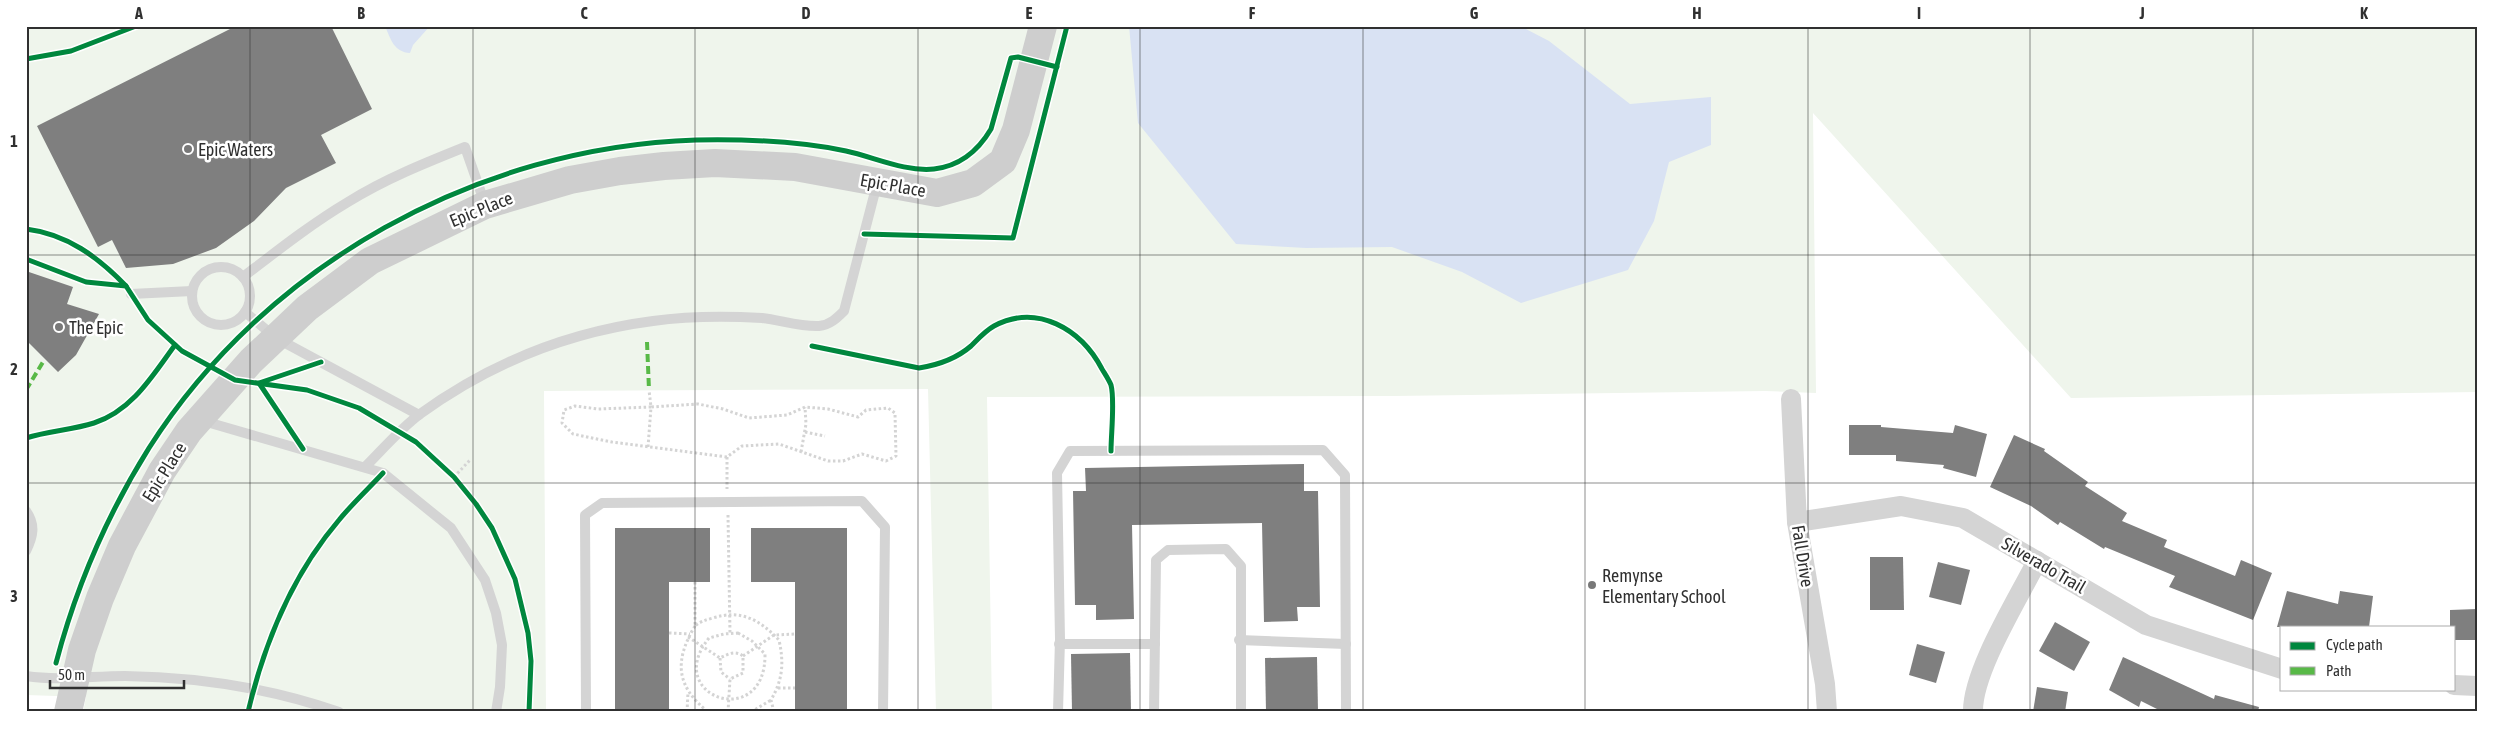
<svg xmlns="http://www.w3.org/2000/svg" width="2503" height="738" font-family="'Asap Condensed',sans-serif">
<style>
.green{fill:#eff5ec}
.water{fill:#d9e2f3}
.building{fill:#7f7f7f}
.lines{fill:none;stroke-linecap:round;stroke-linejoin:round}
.path{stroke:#d4d4d4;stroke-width:3;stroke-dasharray:2.5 2.5;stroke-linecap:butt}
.lane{stroke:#d4d4d4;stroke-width:10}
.street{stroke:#d4d4d4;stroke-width:20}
.secondary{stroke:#cecece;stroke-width:28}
.quiet{stroke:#58b947;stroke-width:4;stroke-dasharray:8 4;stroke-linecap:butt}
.cycleway-casing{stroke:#fff;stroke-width:8}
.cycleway{stroke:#00873e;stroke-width:5}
.grid{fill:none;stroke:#303030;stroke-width:1;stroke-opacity:0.55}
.poi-dot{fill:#787878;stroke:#fff;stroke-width:2}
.labels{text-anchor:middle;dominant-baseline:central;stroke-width:5;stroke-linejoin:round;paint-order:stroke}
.poi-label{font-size:18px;fill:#303030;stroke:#fff;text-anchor:start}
.street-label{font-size:18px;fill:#303030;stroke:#fff}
.neatline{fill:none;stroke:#303030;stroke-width:2}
.grid-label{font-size:16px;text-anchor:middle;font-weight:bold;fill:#303030}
</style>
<rect width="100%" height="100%" fill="#fff"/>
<!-- green -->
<polygon class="green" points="26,26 2477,26 2477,392 2071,398 1813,113 1816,393 1765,391 1393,396 987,397 992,712 936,712 928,389 544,391 546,712 83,712 86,697 26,695"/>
<!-- water -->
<g class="water">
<path d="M385 26H430L413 45 410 53C394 52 391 40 385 26Z"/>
<polygon points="1129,26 1520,26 1549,41 1630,104 1711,97 1711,145 1669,162 1654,221 1628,270 1521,303 1462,272 1392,247 1306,248 1236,244 1138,123"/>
</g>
<!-- building -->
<g class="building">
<polygon points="236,26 331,26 372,109 321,135 336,163 286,188 254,221 216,248 173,264 126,268 112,240 98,247 37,126"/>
<polygon points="26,271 73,287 67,304 99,314 76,355 58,372 26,340"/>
<polygon points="1849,425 1881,425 1881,427 1953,433 1955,425 1987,434 1976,477 1943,468 1944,465 1896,461 1896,455 1849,455"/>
<polygon points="2014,435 2045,449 2044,451 2088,482 2085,486 2127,513 2122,521 2167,540 2164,547 2235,576 2241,560 2272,573 2253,620 2169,587 2175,576 2105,547 2104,549 2060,522 2058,525 2031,506 1990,487"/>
<polygon points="1304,464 1304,491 1318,491 1320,607 1297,607 1298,621 1264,622 1262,523 1132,525 1134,619 1096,620 1096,605 1075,605 1073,491 1086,491 1085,468"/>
<polygon points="615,528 710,528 710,582 669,582 669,712 615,712"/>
<polygon points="751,528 847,528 847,712 795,712 795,582 751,582"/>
<polygon points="1870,557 1903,557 1904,610 1870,610"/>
<polygon points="1938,562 1970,570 1961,605 1929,597"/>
<polygon points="2287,591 2338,604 2340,591 2373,596 2369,627 2277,627"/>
<polygon points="2477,609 2477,640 2454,640 2454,627 2450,627 2450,610"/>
<polygon points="2055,622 2090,642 2074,671 2039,651"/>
<polygon points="1917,644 1945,652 1936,683 1909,675"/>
<polygon points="1130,653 1131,712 1072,712 1071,654"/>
<polygon points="1317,657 1318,712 1266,712 1265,658"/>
<polygon points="2123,657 2214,699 2215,695 2259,707 2258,712 2163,712 2141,701 2139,707 2109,690"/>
<polygon points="2037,687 2068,692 2065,712 2033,712"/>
</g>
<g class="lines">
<!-- path -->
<g class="path">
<path d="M812 346 919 368C938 365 956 359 971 346 978 339 985 331 994 326 1037 303 1081 329 1102 368 1105 374 1109 380 1111 385 1114 399 1111 424 1111 439"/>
<polyline points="805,432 825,436"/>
<path d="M26 438C48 431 72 430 94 423 132 411 153 375 175 345"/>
<polyline points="648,447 651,407 598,409 575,406 564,410 562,423 573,434 612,442 727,457 742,446 779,444 828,461 843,461 862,454 886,461 896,456 895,413 888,408 866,410 858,417 828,409 805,407 787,415 749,418 723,409 698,404 651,407 649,390"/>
<polyline points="801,452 806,424 805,407"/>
<polyline points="727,457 727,489"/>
<polyline points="454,477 471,459"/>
<polyline points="728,515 730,633"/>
<path d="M695 582V626C701 621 706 620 713 618 741 609 760 620 779 640 784 663 783 679 771 700L774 712"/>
<path d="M695 626C674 661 676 686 708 712"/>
<polyline points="669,633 690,634"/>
<path d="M738 633 752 641 765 654C766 732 661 697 709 638L724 634Z"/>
<path d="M688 637 720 658C728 654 735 650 743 656V673L730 679 728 712"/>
<polyline points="743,656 774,635 795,634"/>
<polyline points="720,658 721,672 730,679"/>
<path d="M257 677C277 620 300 571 337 522 347 508 361 496 373 484"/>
<polyline points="778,688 795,688"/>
<polyline points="248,712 250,700"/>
<polyline points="687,712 688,692"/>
<polyline points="751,712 771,700"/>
</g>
<!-- lane -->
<g class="lane">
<circle cx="221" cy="296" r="29"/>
<path d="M243 277C277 251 311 224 348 202 385 179 425 163 465 147L485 204"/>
<polyline points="131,294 192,291"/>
<polyline points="245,312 276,338 419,415"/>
<polyline points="200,420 383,473 451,528 485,580 496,613 502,645 500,687 496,712"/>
<path d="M365 467C383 449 400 429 420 414 489 364 568 332 653 321 689 316 726 316 762 318 780 320 801 327 819 326 830 325 837 318 844 311L877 184"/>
<path d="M26 511C36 525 33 537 26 551"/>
<polyline points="1239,640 1346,644"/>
<polyline points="1059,644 1155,644"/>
<path d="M26 676C59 681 92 676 125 676 198 677 270 688 339 712"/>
<polyline points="586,712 585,515 602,503 862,501 885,527 883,712"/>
<polyline points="1058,712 1060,639 1057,473 1070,451 1323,450 1345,475 1346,712"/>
<polyline points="1154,712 1156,560 1168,550 1226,549 1241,566 1241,712"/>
</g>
<!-- street -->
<g class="street">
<polyline points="1791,399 1797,522 1825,684 1827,712"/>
<polyline points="1797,522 1901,506 1963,518 2146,625 2282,669"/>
<polyline points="2454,685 2477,686"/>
<path d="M1973 712C1972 672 2018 599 2037 561"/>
</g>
<!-- secondary -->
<polyline class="secondary" points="68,712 82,650 100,598 122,546 162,471 189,431 251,361 307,308 370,261 485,205 570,180 620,171 664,166 715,163 795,167 937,193 973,183 1003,161 1016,130 1043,26"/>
<!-- quiet -->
<g class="quiet">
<polyline points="647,342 649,390"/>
<polyline points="26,390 43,362"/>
</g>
<defs>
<g id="cycleway">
<polyline points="26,59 71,51 136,26"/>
<path d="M26 229C67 234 98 257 126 286"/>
<polyline points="864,234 1013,238 1067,26"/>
<polyline points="26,259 86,282 126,286 148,320 182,351 235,380 307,390 359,408 416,442 454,477 476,504 492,528 515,579 528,633 531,661 529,712"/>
<path d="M812 346 919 368C938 365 956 359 971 346 978 339 985 331 994 326 1037 303 1081 329 1102 369 1105 374 1109 380 1111 385 1115 400 1111 434 1111 451"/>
<path d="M26 438C48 431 72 430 94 423 132 411 153 375 175 345"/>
<polyline points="303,449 259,383 321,362"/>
<path d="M56 663C76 587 107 515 149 448 266 264 478 147 696 140 745 139 798 141 846 151 874 157 905 172 934 169 960 166 978 151 991 129L1011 58 1018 57 1057 67"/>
<path d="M248 712C264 644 293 574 339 520 352 504 368 489 383 473"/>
</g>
</defs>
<!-- cycleway casing -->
<use href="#cycleway" class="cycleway-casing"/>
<!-- cycleway -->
<use href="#cycleway" class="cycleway"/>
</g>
<!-- grid -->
<path class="grid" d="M250 26V712M473 26V712M695 26V712M918 26V712M1140 26V712M1363 26V712M1585 26V712M1808 26V712M2030 26V712M2253 26V712M26 255H2477M26 483H2477"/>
<!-- markers -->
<g class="poi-dot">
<circle cx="188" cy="149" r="5"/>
<circle cx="59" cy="327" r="5"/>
<circle cx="1592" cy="585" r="5"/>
</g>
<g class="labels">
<!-- poi labels -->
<g class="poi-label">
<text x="198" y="149">Epic Waters</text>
<text x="69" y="327">The Epic</text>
<text x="1602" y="575">Remynse<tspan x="1602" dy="21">Elementary School</tspan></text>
</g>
<!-- street labels -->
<g class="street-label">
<text transform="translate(893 185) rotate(10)">Epic Place</text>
<text transform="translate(481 209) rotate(-22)">Epic Place</text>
<text transform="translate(164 472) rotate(-58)">Epic Place</text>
<text transform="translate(1803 556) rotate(81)">Fall Drive</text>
<text transform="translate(2044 565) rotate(30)">Silverado Trail</text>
</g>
</g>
<!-- border -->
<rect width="2503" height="738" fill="none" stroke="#ffffff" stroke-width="55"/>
<!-- legend -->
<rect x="2280" y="626" width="175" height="65" fill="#ffffff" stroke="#acacac"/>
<rect x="2290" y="642" width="25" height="8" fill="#00873e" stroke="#acacac"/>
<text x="2326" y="650" font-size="15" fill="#303030">Cycle path</text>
<rect x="2290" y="667" width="25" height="8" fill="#58b947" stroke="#acacac"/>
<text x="2326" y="676" font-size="15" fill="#303030">Path</text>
<!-- scale -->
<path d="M50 680v8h134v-8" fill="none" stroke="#303030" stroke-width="2.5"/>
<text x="58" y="680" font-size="15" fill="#303030" stroke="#ffffff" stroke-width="4" paint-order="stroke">50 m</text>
<rect x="28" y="28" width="2448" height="682" class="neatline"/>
<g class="grid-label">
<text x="139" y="19">A</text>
<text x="361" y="19">B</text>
<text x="584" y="19">C</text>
<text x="806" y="19">D</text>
<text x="1029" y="19">E</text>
<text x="1252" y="19">F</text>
<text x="1474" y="19">G</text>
<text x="1697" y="19">H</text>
<text x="1919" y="19">I</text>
<text x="2142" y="19">J</text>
<text x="2364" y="19">K</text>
<text x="14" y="147">1</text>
<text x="14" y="375">2</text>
<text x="14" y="602">3</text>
</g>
</svg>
